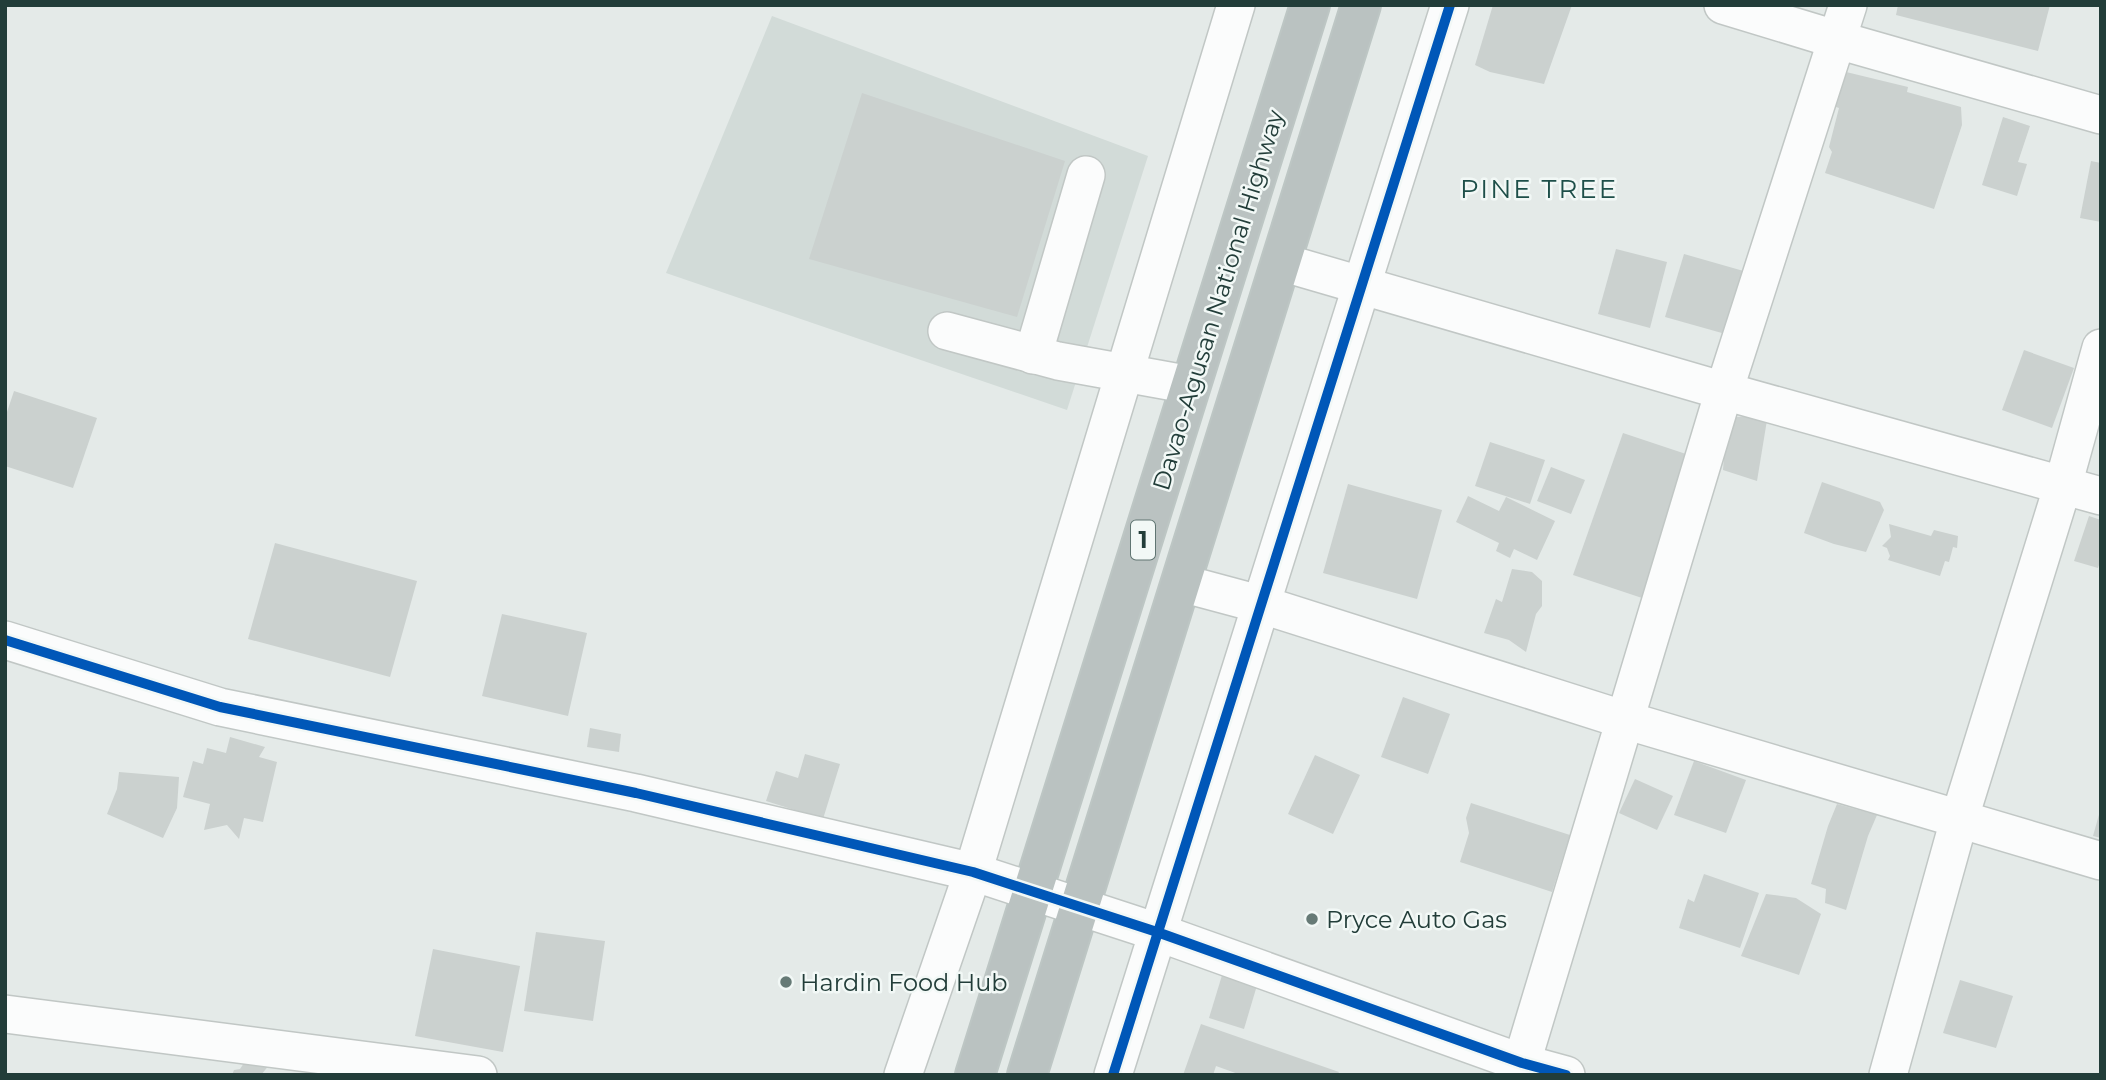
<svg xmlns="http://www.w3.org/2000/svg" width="2106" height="1080" font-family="Montserrat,sans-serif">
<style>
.built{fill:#d2dbd8}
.building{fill:#cbd1cf}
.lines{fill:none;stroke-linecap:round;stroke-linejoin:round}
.minor-casing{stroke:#c1c7c5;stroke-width:40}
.highway-casing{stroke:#bdc6c4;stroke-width:42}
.minor{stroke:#fbfcfc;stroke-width:37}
.highway{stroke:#bac2c1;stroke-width:38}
.cycleway-casing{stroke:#f2f8f6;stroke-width:15}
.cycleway{stroke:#0057b8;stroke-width:10}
.poi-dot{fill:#667a76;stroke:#f2f8f6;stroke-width:2.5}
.labels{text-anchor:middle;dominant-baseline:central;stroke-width:5;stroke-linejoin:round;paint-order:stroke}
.shield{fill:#f2f8f6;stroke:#607572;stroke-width:2}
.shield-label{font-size:23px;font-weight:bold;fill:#223d39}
.street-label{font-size:24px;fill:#223d39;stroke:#f2f8f6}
.poi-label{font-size:24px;fill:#223d39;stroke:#f2f8f6;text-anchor:start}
.neighbourhood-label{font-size:26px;letter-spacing:2px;fill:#1e4f49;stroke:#f2f8f6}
</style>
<rect width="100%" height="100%" fill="#e4eae8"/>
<!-- built -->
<polygon class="built" points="772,16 1148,156 1067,410 666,273"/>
<!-- building -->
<g class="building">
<polygon points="1493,5 1572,5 1544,84 1490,72 1475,65"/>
<polygon points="1898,5 2050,5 2038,51 1896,15"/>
<polygon points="1842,71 1908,87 1907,92 1961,107 1962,125 1934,209 1825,173 1832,152 1829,147 1839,108 1833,106"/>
<polygon points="862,93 1065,161 1017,317 809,259"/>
<polygon points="2003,117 2030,126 2018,162 2027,164 2017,196 1982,185"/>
<polygon points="2091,161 2101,163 2101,222 2080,218"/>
<polygon points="1616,249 1667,262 1650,328 1598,314"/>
<polygon points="1684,254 1747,272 1729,335 1665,317"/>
<polygon points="2024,350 2074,368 2052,428 2002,410"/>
<polygon points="14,391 97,418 73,488 5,466 5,418"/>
<polygon points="1768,414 1757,481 1723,470 1727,418"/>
<polygon points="1623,433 1698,458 1648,600 1573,575"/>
<polygon points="1490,442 1545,460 1530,504 1475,486"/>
<polygon points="1551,467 1585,480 1571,514 1537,501"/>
<polygon points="1822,482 1880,502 1884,510 1866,552 1834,544 1804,533"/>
<polygon points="1348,484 1442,510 1417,599 1323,573"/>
<polygon points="1468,496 1499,511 1506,497 1555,521 1537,560 1514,549 1510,558 1496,551 1499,543 1456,522"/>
<polygon points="2089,516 2101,520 2101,559 2098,568 2074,561"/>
<polygon points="1889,524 1931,536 1934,530 1958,536 1957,548 1953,547 1949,562 1945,561 1940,576 1888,560 1890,556 1887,548 1882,546 1891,537"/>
<polygon points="275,543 417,581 390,677 248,639"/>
<polygon points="1512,569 1532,572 1542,581 1542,606 1536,614 1526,652 1509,640 1484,633 1496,599 1502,602"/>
<polygon points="502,614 587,633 568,716 482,696"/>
<polygon points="1403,697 1450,714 1428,774 1381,757"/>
<polygon points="590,728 621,734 619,752 587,747"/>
<polygon points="230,737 265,747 259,757 277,762 263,822 244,818 239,839 227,825 204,830 210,804 183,797 193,761 203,764 207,748 226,753"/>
<polygon points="805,754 840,764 823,819 766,801 776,771 798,778"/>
<polygon points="1315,755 1360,775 1333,834 1288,814"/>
<polygon points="1694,761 1746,780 1726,833 1674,815"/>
<polygon points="119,772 179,777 177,808 163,838 107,814 117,789"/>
<polygon points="1635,779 1673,796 1657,830 1619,813"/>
<polygon points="1471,803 1570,835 1552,892 1460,862 1469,833 1466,818"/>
<polygon points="1837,804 1877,815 1868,836 1846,910 1825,903 1826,889 1811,884 1828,826"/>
<polygon points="2100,811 2101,811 2101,838 2093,836"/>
<polygon points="1704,874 1759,893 1740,948 1679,928 1688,899 1694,902"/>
<polygon points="1766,894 1796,898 1821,914 1799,975 1741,956"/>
<polygon points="536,932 605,941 593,1021 524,1011"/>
<polygon points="433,949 520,966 503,1052 415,1036"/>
<polygon points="1223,972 1258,982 1244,1029 1209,1018"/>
<polygon points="1960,980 2013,996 1996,1048 1943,1033"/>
<polygon points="1201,1024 1339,1072 1337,1075 1241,1075 1216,1066 1213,1075 1183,1075"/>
<polygon points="248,1057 270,1064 261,1075 232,1075 234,1070 240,1069"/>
</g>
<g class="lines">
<defs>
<g id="minor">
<polyline points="1723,5 1838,40 2101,115"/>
<polyline points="1281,262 1724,391 2101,496"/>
<polyline points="947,331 1058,361 1191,385"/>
<polyline points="1033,355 1086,175"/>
<polyline points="1181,583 1263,605 1625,720 2101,861"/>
<polyline points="5,640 220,707 636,793 973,872 1157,932 1522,1063 1566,1075"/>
<polyline points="5,1014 478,1075"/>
<polyline points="903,1075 973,872 1236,5"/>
<polyline points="1113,1075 1450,5"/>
<polyline points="1518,1075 1724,391 1848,5"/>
<polyline points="1888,1075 1959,820 2063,485 2101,348"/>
</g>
<g id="highway">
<polyline points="975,1075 1310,5"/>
<polyline points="1027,1075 1361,5"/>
</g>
</defs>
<!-- minor casing -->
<use href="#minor" class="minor-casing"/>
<!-- highway casing -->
<use href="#highway" class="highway-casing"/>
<!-- minor -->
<use href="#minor" class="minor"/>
<!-- highway -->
<use href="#highway" class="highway"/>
<defs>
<g id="cycleway">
<polyline points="5,640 220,707 636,793 973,872 1157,932 1522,1063 1566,1075"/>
<polyline points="1113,1075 1450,5"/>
</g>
</defs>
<!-- cycleway casing -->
<use href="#cycleway" class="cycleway-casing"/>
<!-- cycleway -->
<use href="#cycleway" class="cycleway"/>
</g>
<!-- markers -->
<g class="poi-dot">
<circle cx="1312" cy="919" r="7"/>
<circle cx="786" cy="982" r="7"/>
</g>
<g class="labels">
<!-- shield labels -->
<rect class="shield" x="1131" y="520.5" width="24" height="39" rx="5"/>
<g class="shield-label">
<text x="1143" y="540">1</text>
</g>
<!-- street labels -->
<g class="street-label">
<text transform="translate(1218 300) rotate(-73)">Davao-Agusan National Highway</text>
</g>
<!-- poi labels -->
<g class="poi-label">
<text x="1326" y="919">Pryce Auto Gas</text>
<text x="800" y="982">Hardin Food Hub</text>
</g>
<!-- neighbourhood labels -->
<g class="neighbourhood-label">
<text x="1539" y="189">PINE TREE</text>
</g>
</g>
<!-- border -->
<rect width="2106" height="1080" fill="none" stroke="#223d39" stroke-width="14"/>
</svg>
